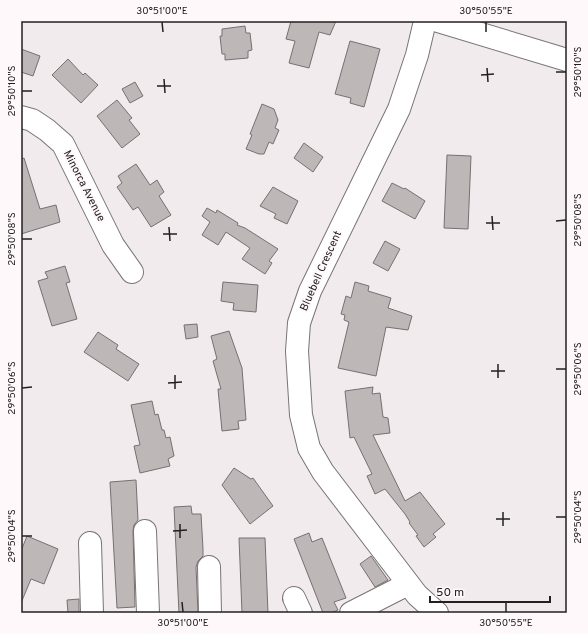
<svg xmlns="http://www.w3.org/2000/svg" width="588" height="634" font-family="Overpass,sans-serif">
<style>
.building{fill:#bdb7b8;stroke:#767072}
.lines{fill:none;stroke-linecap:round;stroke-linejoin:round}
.minor-casing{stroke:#797475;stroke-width:24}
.minor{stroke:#fff;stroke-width:22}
.ticks{fill:none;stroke:#222020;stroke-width:1.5}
.labels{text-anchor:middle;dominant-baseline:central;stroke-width:4;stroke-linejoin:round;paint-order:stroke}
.street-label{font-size:11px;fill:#222020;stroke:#fff8fa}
.neatline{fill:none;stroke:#222020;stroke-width:1.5}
.ticks-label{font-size:10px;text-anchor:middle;fill:#222020}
</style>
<rect width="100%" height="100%" fill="#f1ebed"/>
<!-- building -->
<g class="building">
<polygon points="291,21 336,21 330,35 319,32 309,68 289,63 295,41 286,39"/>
<polygon points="245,26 246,33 250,33 252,50 248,51 248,58 225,60 225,54 222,54 220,36 222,36 222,29"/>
<polygon points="350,41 380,49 364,107 350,103 351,98 335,94"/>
<polygon points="21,49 40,56 33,76 21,72"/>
<polygon points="68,59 83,75 85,73 98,85 81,103 52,75"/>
<polygon points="135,82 143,96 130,103 122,89"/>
<polygon points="117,100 132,118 129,120 140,134 122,148 97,116"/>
<polygon points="262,104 274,109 278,120 275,128 279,130 273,144 269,142 264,154 259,154 246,149 252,135 250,134"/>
<polygon points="304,143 323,157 313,172 294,158"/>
<polygon points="447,155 471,156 468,229 444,228"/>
<polygon points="24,158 40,209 56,205 60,222 21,234 21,159"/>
<polygon points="136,164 150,185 157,180 164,192 159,196 171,215 151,227 138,207 133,210 117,187 122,183 118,176"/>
<polygon points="392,183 404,189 405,188 425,201 415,219 382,201"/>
<polygon points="273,187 298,201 287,224 274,218 276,214 260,206"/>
<polygon points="207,208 216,213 217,210 238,223 237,225 245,228 278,249 269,261 272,263 265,274 242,259 250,248 226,232 218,245 202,235 210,222 202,216"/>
<polygon points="385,241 400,249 388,271 373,263"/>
<polygon points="65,266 70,282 66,283 77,319 52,326 38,281 48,278 45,272"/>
<polygon points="223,282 258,285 256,312 233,310 234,303 221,301"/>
<polygon points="355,282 369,286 368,291 391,298 388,308 412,316 408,330 386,327 376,376 338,368 349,322 344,320 345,315 341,314 346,296 351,298"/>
<polygon points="197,324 198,337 186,339 184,325"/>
<polygon points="229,331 242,368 246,420 238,421 239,429 222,431 218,389 221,389 213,361 217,359 211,336"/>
<polygon points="98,332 118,345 116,349 139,364 128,381 84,352"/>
<polygon points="373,387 372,394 380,393 383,417 388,418 390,433 373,435 405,501 420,492 445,524 433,534 436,537 424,547 416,536 418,535 409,523 410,522 405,514 385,489 375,494 367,476 372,474 354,437 350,438 345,391"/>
<polygon points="152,401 155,415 158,414 162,430 164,430 166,438 170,437 174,456 168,459 170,466 140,473 134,446 140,445 131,405"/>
<polygon points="234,468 251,479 253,478 273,506 250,524 222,485"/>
<polygon points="136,480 138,520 134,525 133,531 135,607 117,608 110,482"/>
<polygon points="191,506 192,514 201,514 203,549 203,556 198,561 196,567 198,613 179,613 174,507"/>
<polygon points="309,533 312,542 322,538 346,598 334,602 338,610 331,613 323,613 294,539"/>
<polygon points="27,536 58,549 44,584 31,579 21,603 21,551"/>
<polygon points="239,538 265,538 268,613 242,613"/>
<polygon points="371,556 388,580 375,587 360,564"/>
<polygon points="79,599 79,613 68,613 67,600"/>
</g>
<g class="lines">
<defs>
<g id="minor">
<polyline points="425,21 417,55 399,109 310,291 299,323 297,351 301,415 309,448 323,472 417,595 437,613"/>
<polyline points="438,21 567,60"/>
<polyline points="21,117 32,120 47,130 63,144 113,245 132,272"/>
<polyline points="145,531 148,613"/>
<polyline points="90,543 92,613"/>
<polyline points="209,567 210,613"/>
<polyline points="294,598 301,613"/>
<polyline points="351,613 408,584"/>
</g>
</defs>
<!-- minor casing -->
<use href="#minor" class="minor-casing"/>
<!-- minor -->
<use href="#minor" class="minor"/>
</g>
<!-- ticks -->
<path class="ticks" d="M162 22 163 32M486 22V32M487 68 488 82M556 72H566M481 75 494 74M164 79 165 93M157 86H171M22 91H32M492 216 493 230M556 221 566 220M486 223H500M169 227 170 241M163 234H177M22 239H32M498 364V378M556 369H566M491 371H505M175 375V389M168 383 182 382M22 388 32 387M503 512V526M556 517H566M496 519H510M180 524V538M173 531 187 530M22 536H32M182 602 183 612M506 602V612"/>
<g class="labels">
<!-- street labels -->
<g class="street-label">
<text transform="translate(84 186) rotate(63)">Minorca Avenue</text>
<text transform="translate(321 271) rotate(-66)">Bluebell Crescent</text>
</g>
</g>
<!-- border -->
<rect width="588" height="634" fill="none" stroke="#fff8fa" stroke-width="44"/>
<!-- scale -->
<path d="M430 596v6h120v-6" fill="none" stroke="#222020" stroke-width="2"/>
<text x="436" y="596" font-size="12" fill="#222020" stroke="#fff8fa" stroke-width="3" paint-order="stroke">50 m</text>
<rect x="22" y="22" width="544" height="590" class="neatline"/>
<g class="ticks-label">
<text x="162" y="14">30°51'00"E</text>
<text x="486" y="14">30°50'55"E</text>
<text transform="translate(577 72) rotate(-90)" y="4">29°50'10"S</text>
<text transform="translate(11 91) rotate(-90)" y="4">29°50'10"S</text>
<text transform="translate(577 220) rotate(-90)" y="4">29°50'08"S</text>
<text transform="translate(11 239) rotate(-90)" y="4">29°50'08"S</text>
<text transform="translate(577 369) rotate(-90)" y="4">29°50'06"S</text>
<text transform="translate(11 388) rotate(-90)" y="4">29°50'06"S</text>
<text transform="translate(577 517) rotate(-90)" y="4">29°50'04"S</text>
<text transform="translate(11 536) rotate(-90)" y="4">29°50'04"S</text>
<text x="183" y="626">30°51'00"E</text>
<text x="506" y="626">30°50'55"E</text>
</g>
</svg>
